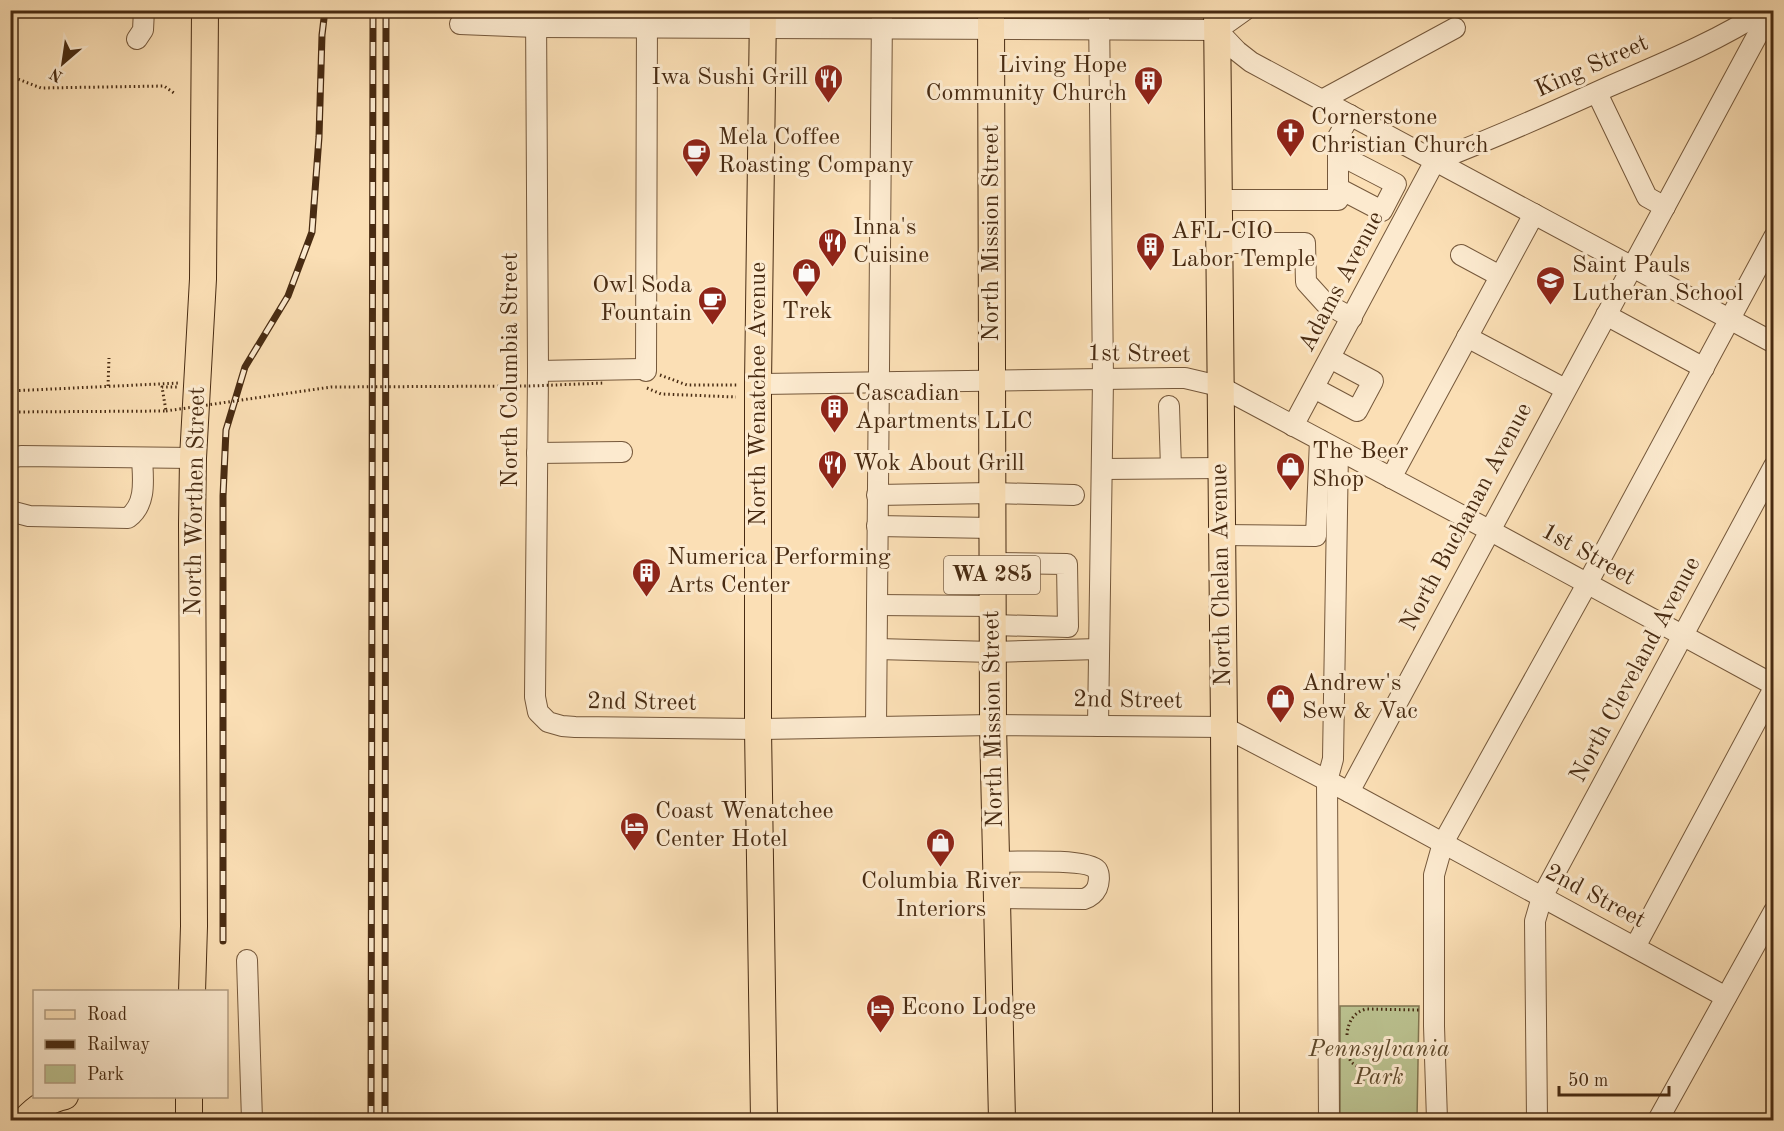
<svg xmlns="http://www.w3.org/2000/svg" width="1784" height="1131" font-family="'Old Standard TT',serif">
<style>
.green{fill:#bbc290;stroke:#827651;stroke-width:1.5}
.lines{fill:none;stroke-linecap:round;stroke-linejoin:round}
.minor-casing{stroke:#75583b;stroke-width:22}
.major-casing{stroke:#482b12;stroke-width:28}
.path{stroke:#482b12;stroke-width:3;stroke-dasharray:1.5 3;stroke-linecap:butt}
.minor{stroke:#fceacf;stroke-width:20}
.major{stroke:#fbdfb5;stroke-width:26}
.rail-casing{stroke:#482b12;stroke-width:7}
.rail{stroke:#fceacf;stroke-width:4.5;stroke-dasharray:14;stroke-linecap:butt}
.path-bridge{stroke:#482b12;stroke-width:3;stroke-dasharray:1.5 3;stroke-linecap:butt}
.labels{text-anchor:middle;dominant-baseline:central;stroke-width:6;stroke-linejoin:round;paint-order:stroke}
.shield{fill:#fceacf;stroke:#7e644b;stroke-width:1.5}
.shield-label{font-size:22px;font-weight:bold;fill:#482b12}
.poi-label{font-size:24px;fill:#482b12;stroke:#fceacf;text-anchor:start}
.street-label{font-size:24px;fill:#482b12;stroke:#fceacf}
.park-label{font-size:24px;font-style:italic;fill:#5f492b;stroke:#fceacf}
</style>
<rect width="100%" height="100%" fill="#fbdfb5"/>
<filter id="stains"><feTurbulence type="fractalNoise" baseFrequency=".00333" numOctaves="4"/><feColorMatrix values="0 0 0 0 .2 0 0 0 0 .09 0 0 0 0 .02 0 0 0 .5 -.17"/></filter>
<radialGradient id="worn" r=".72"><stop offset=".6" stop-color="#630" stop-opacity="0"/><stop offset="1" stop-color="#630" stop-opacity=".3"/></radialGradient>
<!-- green -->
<polygon class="green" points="1340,1006 1419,1006 1417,1120 1340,1120"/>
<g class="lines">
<defs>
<g id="minor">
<polyline points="536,10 538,371 535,697 538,712 548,722 562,726 575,727 758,729 993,725 1224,727 1349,792 1726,997"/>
<polyline points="460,24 537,27 1217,30 1237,51 1251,62 1774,343"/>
<polyline points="1217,30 1245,10"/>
<polyline points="137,39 143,30 144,10"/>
<polyline points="1597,93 1647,197 1665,207"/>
<polyline points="1322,100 1455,28"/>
<polyline points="1338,154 1396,184 1382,211 1338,188"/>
<path d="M1435 161C1494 138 1551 113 1608 87 1661 64 1716 42 1765 10"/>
<polyline points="1218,200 1338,200 1338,137 1350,115"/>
<polyline points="1218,243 1305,243 1306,282 1325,303 1352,318"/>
<polyline points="1461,255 1500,276"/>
<polyline points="1606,315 1704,368"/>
<polyline points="1467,337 1565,389"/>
<polyline points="538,371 642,369"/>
<polyline points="646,371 647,10"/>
<polyline points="758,384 1173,378 1185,378 1219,386 1489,530 1774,685"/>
<polyline points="1314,388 1357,411 1373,381 1330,358"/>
<polyline points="1169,406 1171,468"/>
<polyline points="1293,426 1435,161"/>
<polyline points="537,453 622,452"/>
<polyline points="10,458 21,456 193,458"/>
<polyline points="1102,469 1220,468"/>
<polyline points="1391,478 1534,214"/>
<polyline points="877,495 992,493 1074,495"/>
<path d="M10 511 29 516 128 518C147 504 143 479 142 458"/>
<polyline points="877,526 992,528"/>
<polyline points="1222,535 1316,536 1320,440"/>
<polyline points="992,563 1067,564 1068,627 993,625"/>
<polyline points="877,605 992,606"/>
<polyline points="877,649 993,652 1099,649"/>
<polyline points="1098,726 1103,379 1099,10"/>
<polyline points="876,727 882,10"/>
<polyline points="1349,792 1771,10"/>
<path d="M996 862C1014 862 1087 858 1097 870 1100 875 1099 883 1097 888 1094 894 1090 897 1084 899L997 898"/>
<polyline points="1635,947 1774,688"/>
<polyline points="247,960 252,1120"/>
<polyline points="1329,1120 1327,781 1333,759 1338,450"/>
<polyline points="1437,1120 1434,1026 1434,875 1443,843 1587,584 1774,237"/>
<polyline points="1537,1120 1535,921 1542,897 1774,466"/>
<polyline points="1658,1120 1774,911"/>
</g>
<g id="major">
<polyline points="763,10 758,384 758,729 764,1120"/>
<polyline points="991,10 993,725 1002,1120"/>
<polyline points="1217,10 1224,727 1226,1120"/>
<polyline points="192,992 194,926 192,525 193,458 203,279 205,10"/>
<path d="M25 1120C37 1107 48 1100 65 1096"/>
<polyline points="189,1120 189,1096"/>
</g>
</defs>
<!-- minor casing -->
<use href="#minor" class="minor-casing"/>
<!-- major casing -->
<use href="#major" class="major-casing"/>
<!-- path -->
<g class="path">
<polyline points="10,76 41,88 164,86 174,93"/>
<polyline points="660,375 687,385 739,385"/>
<polyline points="108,386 109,358"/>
<polyline points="647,388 661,394 736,397"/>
<polyline points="10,391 180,383"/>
<polyline points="10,412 166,411 162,387 178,387"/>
<path d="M1347 1035C1348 1022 1353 1013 1366 1009L1420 1010"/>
<polyline points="1346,1051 1351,1062 1363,1071 1363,1084"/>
</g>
<!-- minor -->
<use href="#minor" class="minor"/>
<!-- major -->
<use href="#major" class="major"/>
<defs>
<g id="rail">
<polyline points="223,941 223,496 226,430 245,367 288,296 312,232 319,137 322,35 325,10"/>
<polyline points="371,1120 373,10"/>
<polyline points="385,1120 386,10"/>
</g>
</defs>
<!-- rail casing -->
<use href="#rail" class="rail-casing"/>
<!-- rail -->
<use href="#rail" class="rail"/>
<!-- path-bridge -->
<polyline class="path-bridge" points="166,411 331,387 530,386 605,383"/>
</g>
<!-- icons -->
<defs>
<symbol id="restaurant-pin" viewBox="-11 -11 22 30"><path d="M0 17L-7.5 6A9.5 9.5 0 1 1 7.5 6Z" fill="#8f2418" stroke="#fceacf"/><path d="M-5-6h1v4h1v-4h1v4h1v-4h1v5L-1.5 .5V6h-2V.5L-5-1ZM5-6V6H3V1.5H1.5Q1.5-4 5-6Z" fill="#fff"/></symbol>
<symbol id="building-pin" viewBox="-11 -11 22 30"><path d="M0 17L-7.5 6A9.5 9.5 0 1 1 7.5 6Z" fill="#8f2418" stroke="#fceacf"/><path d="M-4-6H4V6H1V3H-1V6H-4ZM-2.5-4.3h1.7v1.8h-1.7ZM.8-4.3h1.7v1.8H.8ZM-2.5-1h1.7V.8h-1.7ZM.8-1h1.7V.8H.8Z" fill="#fff"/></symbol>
<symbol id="church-pin" viewBox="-11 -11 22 30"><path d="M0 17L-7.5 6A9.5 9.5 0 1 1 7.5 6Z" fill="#8f2418" stroke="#fceacf"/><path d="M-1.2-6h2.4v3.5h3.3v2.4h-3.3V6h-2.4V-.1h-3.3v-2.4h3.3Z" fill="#fff"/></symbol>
<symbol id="cafe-pin" viewBox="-11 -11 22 30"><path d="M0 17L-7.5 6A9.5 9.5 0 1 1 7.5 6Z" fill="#8f2418" stroke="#fceacf"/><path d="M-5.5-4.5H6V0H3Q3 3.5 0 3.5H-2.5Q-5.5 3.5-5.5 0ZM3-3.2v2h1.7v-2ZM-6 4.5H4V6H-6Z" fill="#fff"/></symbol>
<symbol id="shop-pin" viewBox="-11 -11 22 30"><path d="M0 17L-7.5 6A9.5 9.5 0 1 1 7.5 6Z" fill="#8f2418" stroke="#fceacf"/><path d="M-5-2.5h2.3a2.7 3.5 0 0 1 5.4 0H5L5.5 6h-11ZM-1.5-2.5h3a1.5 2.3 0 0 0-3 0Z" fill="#fff"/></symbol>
<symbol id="school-pin" viewBox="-11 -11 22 30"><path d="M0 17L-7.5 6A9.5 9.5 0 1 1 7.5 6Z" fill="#8f2418" stroke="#fceacf"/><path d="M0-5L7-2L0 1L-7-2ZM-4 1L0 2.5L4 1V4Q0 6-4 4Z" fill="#fff"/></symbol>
<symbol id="hotel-pin" viewBox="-11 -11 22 30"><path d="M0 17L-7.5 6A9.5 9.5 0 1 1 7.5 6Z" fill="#8f2418" stroke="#fceacf"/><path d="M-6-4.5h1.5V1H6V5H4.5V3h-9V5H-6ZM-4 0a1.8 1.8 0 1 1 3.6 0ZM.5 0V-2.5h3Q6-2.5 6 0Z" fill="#fff"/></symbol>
</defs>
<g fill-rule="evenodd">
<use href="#restaurant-pin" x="812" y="62" width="33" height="45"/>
<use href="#building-pin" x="1132" y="64" width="33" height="45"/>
<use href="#church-pin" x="1274" y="116" width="33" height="45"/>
<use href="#cafe-pin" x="680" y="136" width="33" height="45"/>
<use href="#restaurant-pin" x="816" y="226" width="33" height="45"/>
<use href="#building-pin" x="1134" y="230" width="33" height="45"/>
<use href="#shop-pin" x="790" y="256" width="33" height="45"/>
<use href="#school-pin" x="1534" y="264" width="33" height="45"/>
<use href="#cafe-pin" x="696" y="284" width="33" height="45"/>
<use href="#building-pin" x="818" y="392" width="33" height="45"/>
<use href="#restaurant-pin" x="816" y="448" width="33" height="45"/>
<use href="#shop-pin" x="1274" y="450" width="33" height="45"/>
<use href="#building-pin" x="630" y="556" width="33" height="45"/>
<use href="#shop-pin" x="1264" y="682" width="33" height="45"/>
<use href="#hotel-pin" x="618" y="810" width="33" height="45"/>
<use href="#shop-pin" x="924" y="826" width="33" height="45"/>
<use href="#hotel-pin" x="864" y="992" width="33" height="45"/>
</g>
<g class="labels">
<!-- shield labels -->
<rect class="shield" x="944" y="556" width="96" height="38" rx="4.5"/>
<g class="shield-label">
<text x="992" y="575">WA 285</text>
</g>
<!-- poi labels -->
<g class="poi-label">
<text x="1127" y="66" text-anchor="end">Living Hope<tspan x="1127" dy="28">Community Church</tspan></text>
<text x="808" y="78" text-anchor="end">Iwa Sushi Grill</text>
<text x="1311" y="118">Cornerstone<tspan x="1311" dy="28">Christian Church</tspan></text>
<text x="718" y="138">Mela Coffee<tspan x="718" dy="28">Roasting Company</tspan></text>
<text x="853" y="228">Inna's<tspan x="853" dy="28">Cuisine</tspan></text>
<text x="1171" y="232">AFL-CIO<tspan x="1171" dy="28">Labor Temple</tspan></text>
<text x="1572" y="266">Saint Pauls<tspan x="1572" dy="28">Lutheran School</tspan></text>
<text x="692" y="286" text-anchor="end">Owl Soda<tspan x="692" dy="28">Fountain</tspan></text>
<text x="807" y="312" text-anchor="middle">Trek</text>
<text x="855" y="394">Cascadian<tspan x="855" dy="28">Apartments LLC</tspan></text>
<text x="1312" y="452">The Beer<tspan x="1312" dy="28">Shop</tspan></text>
<text x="853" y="464">Wok About Grill</text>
<text x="667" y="558">Numerica Performing<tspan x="667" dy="28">Arts Center</tspan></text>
<text x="1302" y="684">Andrew's<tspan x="1302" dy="28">Sew &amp; Vac</tspan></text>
<text x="655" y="812">Coast Wenatchee<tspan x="655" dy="28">Center Hotel</tspan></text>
<text x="941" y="882" text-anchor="middle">Columbia River<tspan x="941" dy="28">Interiors</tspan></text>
<text x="901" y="1008">Econo Lodge</text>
</g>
<!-- street labels -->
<g class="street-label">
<text transform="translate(1592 67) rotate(-24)">King Street</text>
<text transform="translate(992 233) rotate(-90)">North Mission Street</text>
<text transform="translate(1342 282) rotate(-62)">Adams Avenue</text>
<text transform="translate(1139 355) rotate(1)">1st Street</text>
<text transform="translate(511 370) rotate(-90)">North Columbia Street</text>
<text transform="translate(759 394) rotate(-90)">North Wenatchee Avenue</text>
<text transform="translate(196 501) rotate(-89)">North Worthen Street</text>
<text transform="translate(1467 517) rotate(-62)">North Buchanan Avenue</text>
<text transform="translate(1588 555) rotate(29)">1st Street</text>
<text transform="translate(1222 575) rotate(-91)">North Chelan Avenue</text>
<text transform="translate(1636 670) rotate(-62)">North Cleveland Avenue</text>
<text transform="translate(1128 701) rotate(1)">2nd Street</text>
<text transform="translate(642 703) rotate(1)">2nd Street</text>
<text transform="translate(994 719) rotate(-91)">North Mission Street</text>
<text transform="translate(1595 897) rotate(28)">2nd Street</text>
</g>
<!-- park labels -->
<g class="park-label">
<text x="1379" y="1050">Pennsylvania<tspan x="1379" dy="28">Park</tspan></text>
</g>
</g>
<!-- margin -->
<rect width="1784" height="1131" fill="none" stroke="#fbdfb5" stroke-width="36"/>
<rect x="12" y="12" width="1760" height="1107" fill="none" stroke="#482b12" stroke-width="3"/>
<rect x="18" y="18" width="1748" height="1095" fill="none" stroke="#482b12" stroke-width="1.5"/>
<!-- legend -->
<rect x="33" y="990" width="195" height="108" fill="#fceacf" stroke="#b49e83" stroke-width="1.5"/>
<rect x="45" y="1010" width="30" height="9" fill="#fbdfb5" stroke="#b49e83" stroke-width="1.5"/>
<text x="87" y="1020" font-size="18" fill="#482b12">Road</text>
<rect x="45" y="1040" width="30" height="9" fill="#482b12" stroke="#b49e83" stroke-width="1.5"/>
<text x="87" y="1050" font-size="18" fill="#482b12">Railway</text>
<rect x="45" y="1065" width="30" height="18" fill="#bbc290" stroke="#b49e83" stroke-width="1.5"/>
<text x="87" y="1080" font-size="18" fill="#482b12">Park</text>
<!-- north arrow -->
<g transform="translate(63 63) rotate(209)" stroke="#fceacf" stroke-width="4.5" paint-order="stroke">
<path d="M0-4.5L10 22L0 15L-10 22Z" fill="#482b12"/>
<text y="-9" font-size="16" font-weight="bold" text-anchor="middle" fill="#482b12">N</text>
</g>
<!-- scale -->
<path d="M1559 1086v9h110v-9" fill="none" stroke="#482b12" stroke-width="3"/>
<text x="1568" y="1086" font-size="18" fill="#482b12" stroke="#fceacf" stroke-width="4.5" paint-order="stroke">50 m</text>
<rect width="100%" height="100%" filter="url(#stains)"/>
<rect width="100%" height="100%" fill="url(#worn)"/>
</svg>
